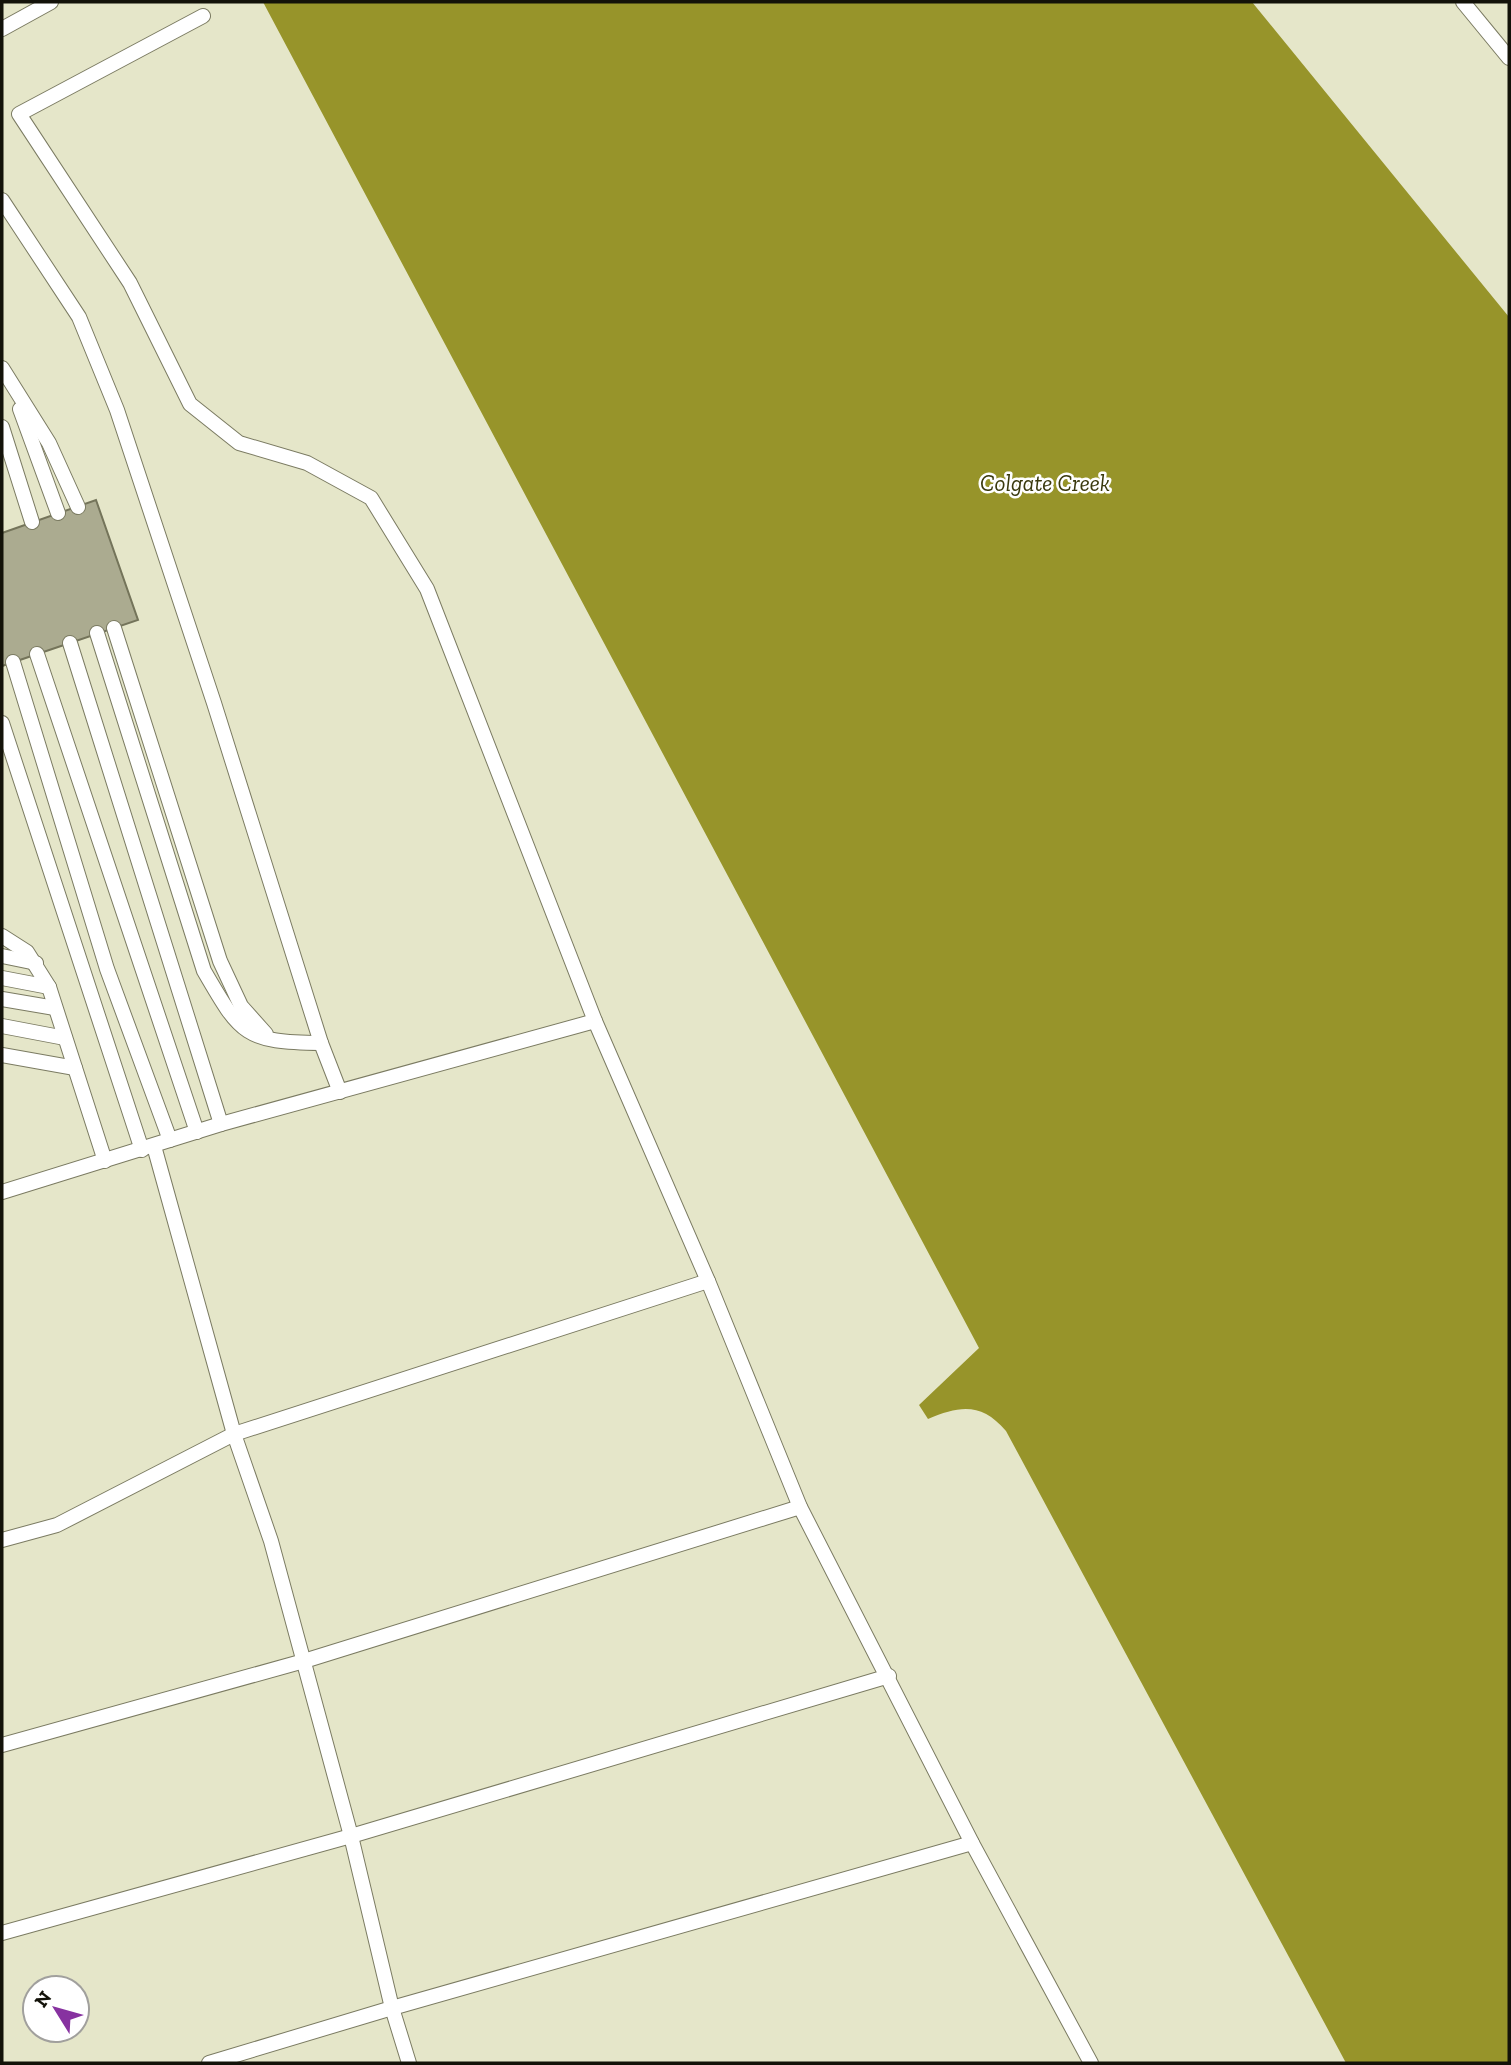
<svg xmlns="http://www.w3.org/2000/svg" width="1511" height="2065" font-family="'Zilla Slab',serif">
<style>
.water{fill:#97942a}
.building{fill:#abab90;stroke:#74745a;stroke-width:2}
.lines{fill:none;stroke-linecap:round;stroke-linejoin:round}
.lane-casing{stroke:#7b7b62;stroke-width:16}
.lane{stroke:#fff;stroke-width:14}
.labels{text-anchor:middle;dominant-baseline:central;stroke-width:5;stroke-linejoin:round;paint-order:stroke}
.water-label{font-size:23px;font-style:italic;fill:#3a390d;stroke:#fff}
</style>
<rect width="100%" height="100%" fill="#e5e6c9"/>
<!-- water -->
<path class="water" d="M263 2H1252L1509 317V2063H1346L1006 1431C982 1403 961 1405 928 1419L919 1405 979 1348Z"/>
<!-- building -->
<polygon class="building" points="96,500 138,620 2,666 2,533"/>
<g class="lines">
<defs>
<g id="lane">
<polyline points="1463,2 1509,58"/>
<polyline points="203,16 19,114 130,283 190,404 239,443 307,463 371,498 427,589 595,1021 708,1281 800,1507 972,1843 1091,2063"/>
<polyline points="2,29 51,2"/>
<polyline points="2,200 79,317 117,410 214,703 321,1043 340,1092"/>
<polyline points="2,368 49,443 78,507"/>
<polyline points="20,409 58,513"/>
<polyline points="2,427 32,522"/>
<polyline points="114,628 220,961 241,1006 266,1034"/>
<path d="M97 633 204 971C241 1035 245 1042 321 1043"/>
<polyline points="70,643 221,1124"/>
<polyline points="37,654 197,1132"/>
<polyline points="13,662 107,969 170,1140"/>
<polyline points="2,723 142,1150"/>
<polyline points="2,936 27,952 49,987 105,1161"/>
<polyline points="2,956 36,963"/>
<polyline points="2,978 49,987"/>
<polyline points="2,999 55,1008"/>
<polyline points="2,1026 65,1038"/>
<polyline points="2,1055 75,1068"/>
<polyline points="154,1146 234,1434 271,1541 351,1836 392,2008 409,2063"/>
<polyline points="2,1192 221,1124 595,1021"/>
<polyline points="2,1540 57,1525 234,1434 708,1281"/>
<polyline points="2,1745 304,1661 800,1507"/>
<polyline points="2,1933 351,1836 889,1676"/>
<polyline points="209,2063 392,2008 972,1843"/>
</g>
</defs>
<!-- lane casing -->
<use href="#lane" class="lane-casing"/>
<!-- lane -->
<use href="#lane" class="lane"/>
</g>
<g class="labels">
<!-- water labels -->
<g class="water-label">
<text x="1045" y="483">Colgate Creek</text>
</g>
</g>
<!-- border -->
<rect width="1511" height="2065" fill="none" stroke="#131209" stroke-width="7"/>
<!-- north arrow -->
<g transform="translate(56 2009) rotate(307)"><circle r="33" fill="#ffffff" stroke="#a1a09d" stroke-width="2"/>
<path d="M0-5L12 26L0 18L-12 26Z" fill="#8732a0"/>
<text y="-10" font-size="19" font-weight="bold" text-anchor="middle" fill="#131209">N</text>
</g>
</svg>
